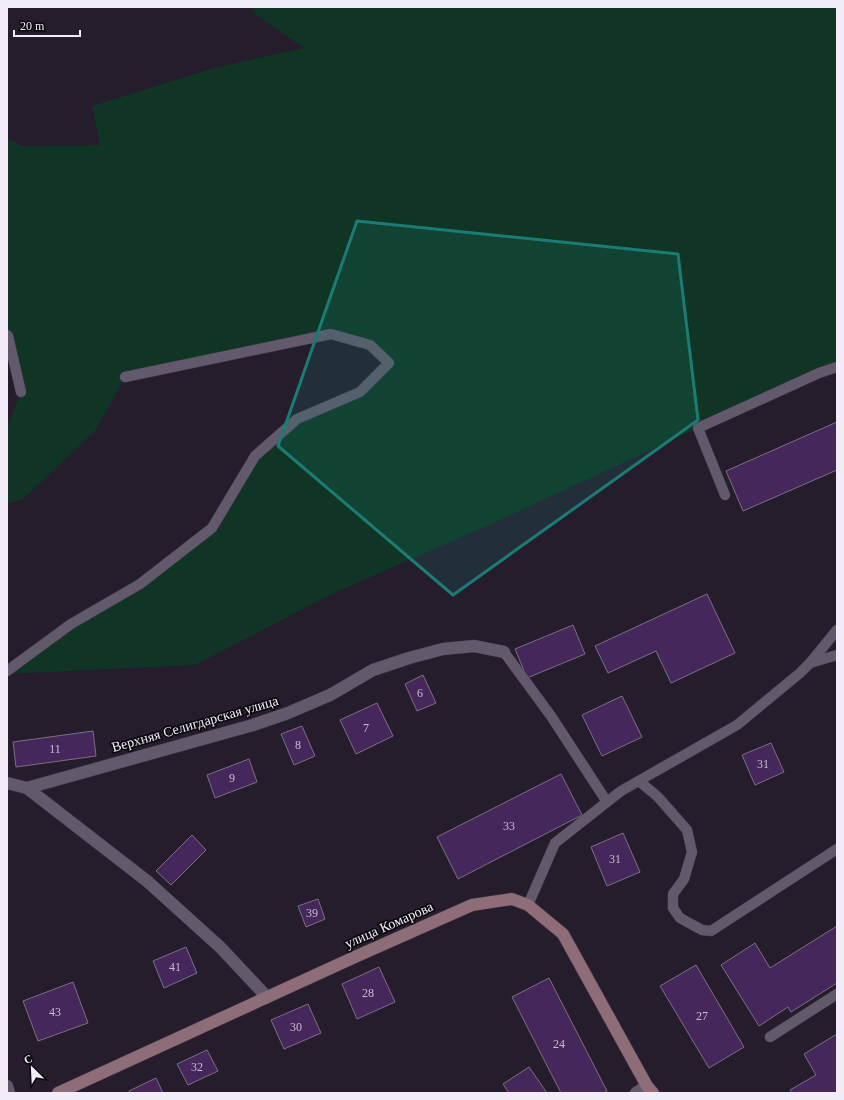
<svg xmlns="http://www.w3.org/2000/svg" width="844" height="1100" font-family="'Times New Roman',serif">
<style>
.green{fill:#103524}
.building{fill:#46275b;stroke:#7a7083}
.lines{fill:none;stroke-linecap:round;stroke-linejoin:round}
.lane-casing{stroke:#403a46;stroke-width:11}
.street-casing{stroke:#403a46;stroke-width:13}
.secondary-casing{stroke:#403a46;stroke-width:13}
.lane{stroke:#63596c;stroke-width:10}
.street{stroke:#63596c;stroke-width:12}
.secondary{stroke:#8e6c78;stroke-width:12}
.marked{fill:#1a7c75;fill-opacity:0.2;stroke:#1a7c75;stroke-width:3;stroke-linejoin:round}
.labels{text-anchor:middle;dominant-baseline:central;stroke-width:3.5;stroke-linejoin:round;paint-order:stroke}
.number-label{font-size:12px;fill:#c8bcd2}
.street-label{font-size:14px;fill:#f3edf9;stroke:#0c0910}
</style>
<rect width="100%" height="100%" fill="#251c2c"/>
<!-- green -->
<polygon class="green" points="251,7 837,7 837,367 702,426 491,524 332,594 195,665 7,674 7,671 140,584 211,528 255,456 297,419 360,392 389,363 370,345 331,334 125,377 96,430 23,499 7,504 7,428 21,392 7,335 7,138 22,146 100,145 92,106 214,68 304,48 255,14"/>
<!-- building -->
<g class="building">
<polygon points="837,422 837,470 743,511 726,471"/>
<polygon points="707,594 735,653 671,683 656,651 608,673 595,646"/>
<polygon points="573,625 585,654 527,678 515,649"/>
<polygon points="423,675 436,703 417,711 405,684"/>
<polygon points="622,696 642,737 602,756 582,715"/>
<polygon points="377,703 393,736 356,754 340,720"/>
<polygon points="302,726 315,756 294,765 281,734"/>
<polygon points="93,731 96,756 16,767 13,742"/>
<polygon points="771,743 784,772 755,785 742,755"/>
<polygon points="249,759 257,782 215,798 207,775"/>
<polygon points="561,774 582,815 458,879 437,837"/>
<polygon points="623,833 640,872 607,886 591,847"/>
<polygon points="192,835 206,850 171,885 156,871"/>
<polygon points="318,899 325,919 306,927 298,906"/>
<polygon points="837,926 837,983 791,1012 788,1007 759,1026 721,965 755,943 770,968"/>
<polygon points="186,947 197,973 164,988 153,961"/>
<polygon points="696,965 744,1047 709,1068 660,986"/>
<polygon points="379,967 395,1002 357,1019 342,984"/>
<polygon points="549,978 607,1091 604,1093 561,1093 512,997"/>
<polygon points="73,982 88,1023 38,1041 23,1001"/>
<polygon points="308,1004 321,1033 284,1049 271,1020"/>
<polygon points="837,1034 837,1093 792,1093 790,1090 816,1075 804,1054"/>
<polygon points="207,1050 218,1071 188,1085 177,1064"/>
<polygon points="529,1067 547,1093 509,1093 503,1084"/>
<polygon points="156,1078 163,1093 130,1093 129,1091"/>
</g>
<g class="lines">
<defs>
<g id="lane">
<polyline points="7,335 8,336 21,392"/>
<polyline points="725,495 698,428 819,373 837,367"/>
<polyline points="504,652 551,716 607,802"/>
<polyline points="810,663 837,655"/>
<polyline points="7,671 71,624 140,584 212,528 255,456 297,419 360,392 389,363 370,345 331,334 125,377"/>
<polyline points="639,781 658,797 687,830 692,852 684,879 673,894 673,908 680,918 702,930 711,931 837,849"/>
<polyline points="528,905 555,843 621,791 737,725 800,673 810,663 837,630"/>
<polyline points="770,1037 837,994"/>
</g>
<g id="street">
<polyline points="7,783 27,788 147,881 220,947 267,997"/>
<polyline points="27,788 253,725 288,713 330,695 373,670 409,658 443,649 474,646 504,652"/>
<polyline points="7,1086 9,1093"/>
<polyline points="636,1093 647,1086"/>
</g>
<polyline id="secondary" points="58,1093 357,956 472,905 512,899 528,905 563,934 647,1086 653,1093"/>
</defs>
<!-- lane casing -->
<use href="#lane" class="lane-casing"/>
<!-- street casing -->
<use href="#street" class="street-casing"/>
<!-- secondary casing -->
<use href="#secondary" class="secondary-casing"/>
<!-- lane -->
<use href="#lane" class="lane"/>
<!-- street -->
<use href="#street" class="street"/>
<!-- secondary -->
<use href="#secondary" class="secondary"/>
</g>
<!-- marked area -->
<path class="marked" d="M357 221 678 254 698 420 453 595 278 446Z"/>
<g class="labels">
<!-- number labels -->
<g class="number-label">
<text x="420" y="693">6</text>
<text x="366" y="728">7</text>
<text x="298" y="745">8</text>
<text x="55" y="749">11</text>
<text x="763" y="764">31</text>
<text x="232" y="778">9</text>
<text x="509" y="826">33</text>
<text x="615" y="859">31</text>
<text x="312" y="913">39</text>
<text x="175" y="967">41</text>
<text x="368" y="993">28</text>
<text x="55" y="1012">43</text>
<text x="702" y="1016">27</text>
<text x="296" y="1027">30</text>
<text x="559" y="1044">24</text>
<text x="197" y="1067">32</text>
</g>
<!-- street labels -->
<g class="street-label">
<text transform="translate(195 724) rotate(-16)">Верхняя Селигдарская улица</text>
<text transform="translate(389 925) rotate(-24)">улица Комарова</text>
</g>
</g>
<!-- border -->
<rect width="844" height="1100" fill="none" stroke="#f3edf9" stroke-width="16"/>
<!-- north arrow -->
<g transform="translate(32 1068) rotate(336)" stroke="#0c0910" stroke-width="3" paint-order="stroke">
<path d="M0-3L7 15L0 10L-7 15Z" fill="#f3edf9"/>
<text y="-6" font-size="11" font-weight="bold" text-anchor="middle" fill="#f3edf9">С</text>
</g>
<!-- scale -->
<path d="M14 30v6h66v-6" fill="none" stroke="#f3edf9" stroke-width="2"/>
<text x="20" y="30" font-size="12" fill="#f3edf9" stroke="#0c0910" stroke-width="3" paint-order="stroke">20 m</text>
</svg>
